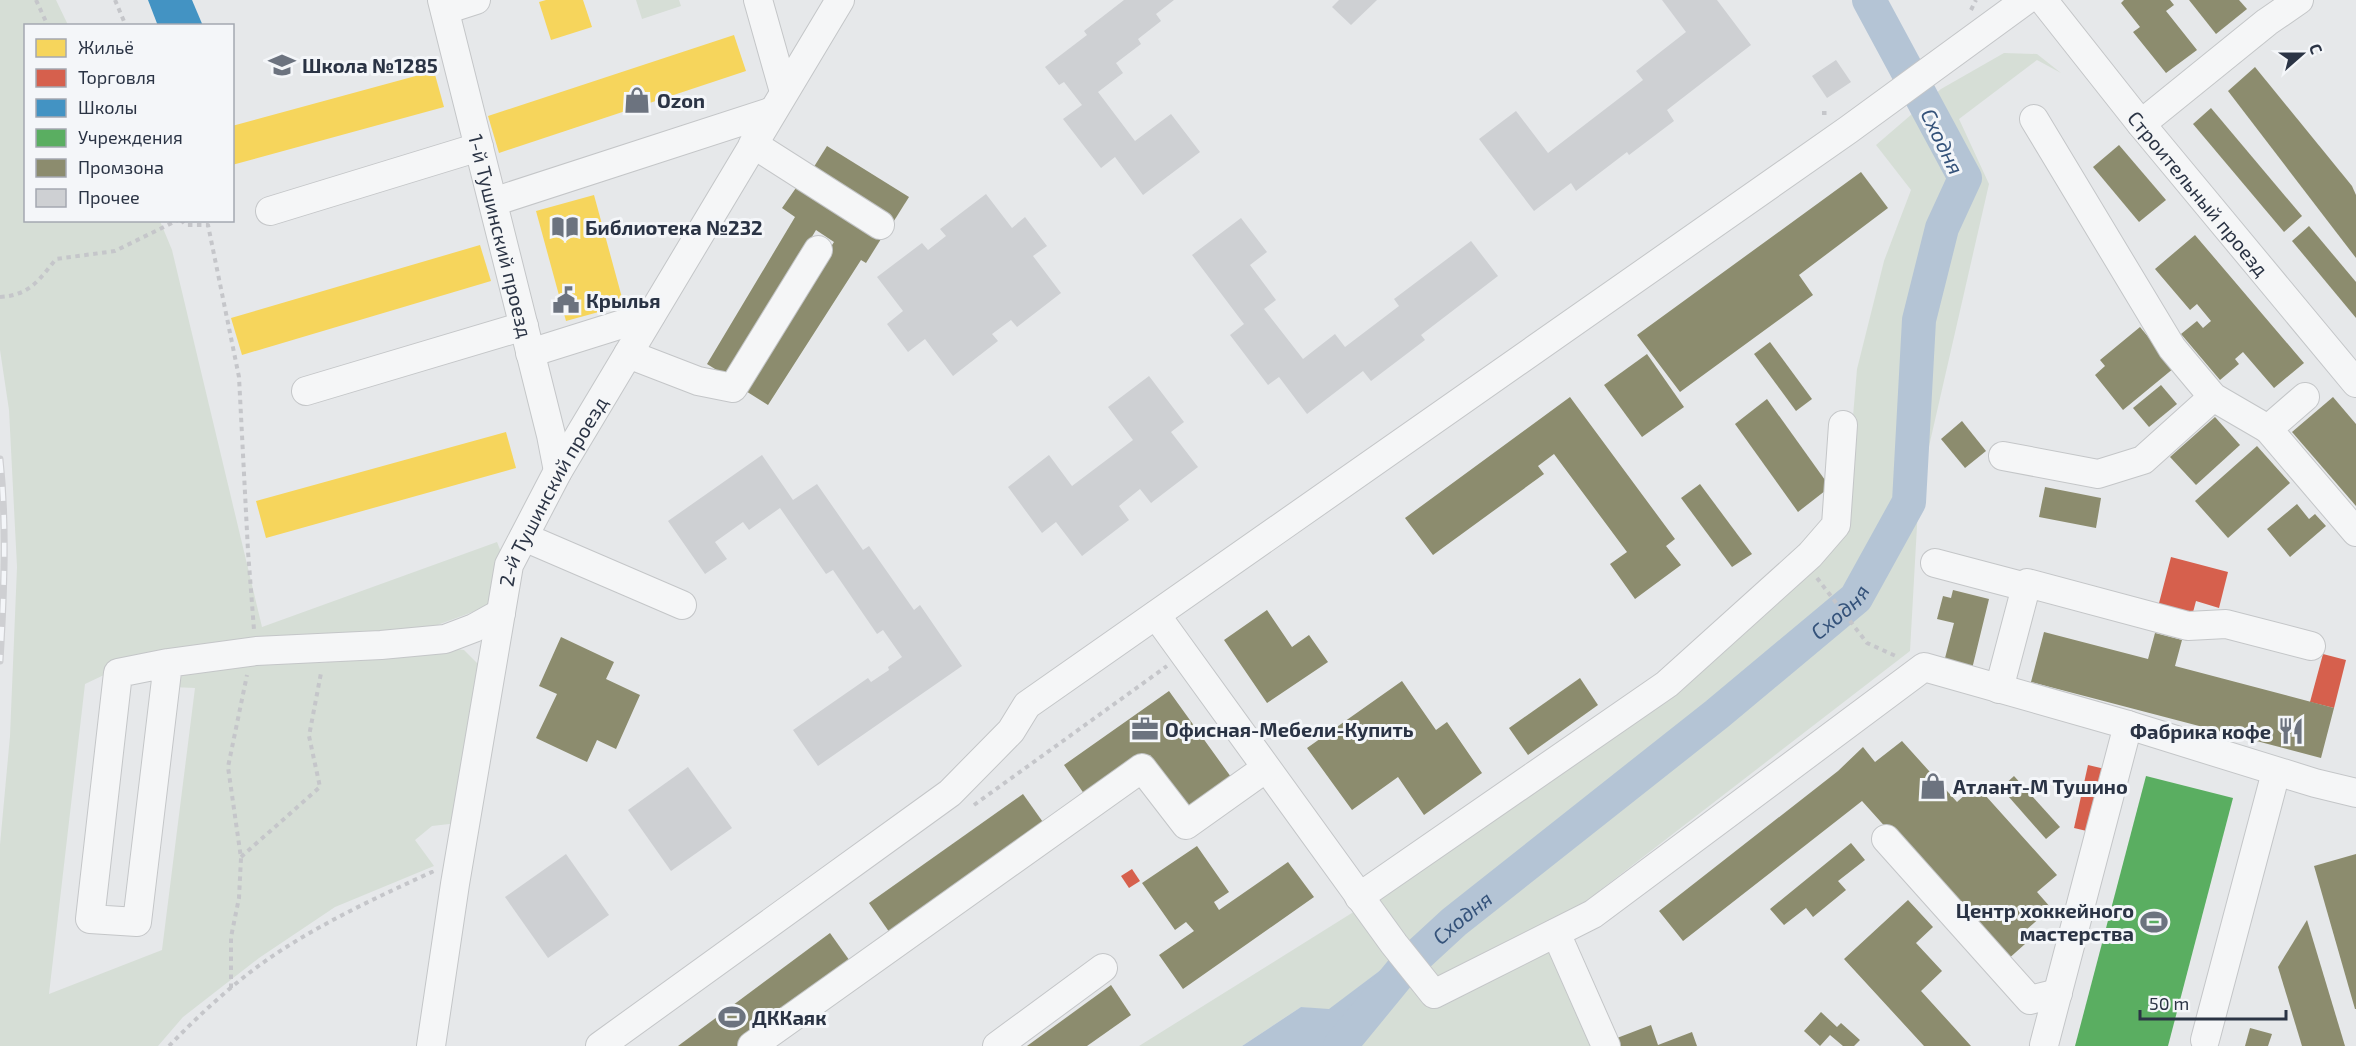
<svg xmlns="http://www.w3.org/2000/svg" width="2356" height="1046" font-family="'Exo 2',sans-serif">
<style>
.green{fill:#d6ded6}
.water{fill:#b4c4d5}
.homes{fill:#f6d55c}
.shops{fill:#d6604d}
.schools{fill:#4393c3}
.public{fill:#5aae61}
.industry{fill:#8c8c6e}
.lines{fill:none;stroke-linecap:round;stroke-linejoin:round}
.river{stroke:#b4c4d5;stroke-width:34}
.building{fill:#ced0d3}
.minor-casing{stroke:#c4c6c8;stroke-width:30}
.path{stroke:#c5c6ca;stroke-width:4;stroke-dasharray:4.5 4.5;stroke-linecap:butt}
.minor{stroke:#f5f6f7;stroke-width:28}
.rail-casing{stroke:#cecfd2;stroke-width:7}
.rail{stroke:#f4f6f9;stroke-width:4.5;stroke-dasharray:14;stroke-linecap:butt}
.labels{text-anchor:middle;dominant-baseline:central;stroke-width:6;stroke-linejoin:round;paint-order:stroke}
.poi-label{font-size:20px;font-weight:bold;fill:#2b3445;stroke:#f4f6f9;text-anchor:start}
.street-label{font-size:20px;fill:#2b3445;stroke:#f4f6f9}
.water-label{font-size:21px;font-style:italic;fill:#34527a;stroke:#f4f6f9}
</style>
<rect width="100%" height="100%" fill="#e6e8ea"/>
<!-- green -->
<g class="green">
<polygon points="0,0 56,0 68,25 26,26 26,220 160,221 172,250 262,627 497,542 505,562 497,603 432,627 106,674 85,684 49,994 162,950 195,688 172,687 182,676 221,664 244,661 322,663 418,648 441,647 464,650 482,668 458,823 432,826 415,840 434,866 335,907 259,958 183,1017 158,1046 0,1046 0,845 10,736 17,567 9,410 0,350"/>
<polygon points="636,0 679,0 681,6 642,19"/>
<polygon points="2004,53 2037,54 2061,73 2037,60 1959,119 1989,184 1919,490 1910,651 1599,891 1552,950 1594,1046 1353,1046 1382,969 1329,1010 1301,1007 1242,1046 1139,1046 1379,896 1843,534 1857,369 1884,261 1911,190 1876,145 1941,89"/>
</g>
<!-- water -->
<polygon class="water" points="1382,969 1405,990 1354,1039 1353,1046 1242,1046 1301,1007 1329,1009"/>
<!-- homes -->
<g class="homes">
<polygon points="546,0 583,0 592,27 551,40 539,2"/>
<polygon points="734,35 746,71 499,153 488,116"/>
<polygon points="434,71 444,107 232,165 232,126"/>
<polygon points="594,195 624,305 566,321 536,211"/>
<polygon points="480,245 491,281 242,355 231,318"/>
<polygon points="506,432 516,468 266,538 256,501"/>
</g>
<!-- shops -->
<g class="shops">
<polygon points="2171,557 2228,572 2219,608 2196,601 2192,616 2158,607"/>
<polygon points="2323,654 2346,660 2334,708 2310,702"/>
<polygon points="2088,765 2105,769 2091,832 2074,828"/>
<polygon points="1132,869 1140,881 1129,888 1121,876"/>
</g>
<!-- schools -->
<polygon class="schools" points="148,0 192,0 203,26 158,26"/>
<!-- public -->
<polygon class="public" points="2146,776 2233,798 2168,1046 2075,1046"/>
<!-- industry -->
<g class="industry">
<polygon points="2124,0 2170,0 2174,5 2166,11 2197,50 2166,73 2133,32 2140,27 2121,3"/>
<polygon points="2189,0 2239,0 2247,9 2216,34"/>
<polygon points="2255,67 2352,186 2356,195 2356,258 2228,91"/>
<polygon points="2211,108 2302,216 2284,232 2193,124"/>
<polygon points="2119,145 2166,200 2139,222 2093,167"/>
<polygon points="827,146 909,197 892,224 810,173"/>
<polygon points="1861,172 1888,208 1799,275 1813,295 1680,392 1637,335"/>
<polygon points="798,185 881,239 866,263 861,260 768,405 741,388 834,242 816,230 728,377 707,364 795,217 782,208"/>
<polygon points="2309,226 2356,282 2356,318 2292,241"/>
<polygon points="2195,235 2304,363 2274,388 2243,352 2235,359 2239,364 2220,380 2181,334 2197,321 2203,328 2211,321 2197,304 2190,310 2155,269"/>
<polygon points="2140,327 2174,368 2123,410 2095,375 2105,366 2100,360"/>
<polygon points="1770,342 1812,399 1796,411 1754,354"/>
<polygon points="1647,354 1684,407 1642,437 1604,385"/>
<polygon points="2161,385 2177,404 2149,427 2133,408"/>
<polygon points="1570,397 1675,539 1666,546 1681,565 1635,599 1610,564 1627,552 1554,454 1538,466 1544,474 1433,555 1405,518"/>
<polygon points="2333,397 2356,424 2356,506 2292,432"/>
<polygon points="1767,399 1830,487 1798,512 1735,424"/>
<polygon points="2215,417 2240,445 2196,485 2170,457"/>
<polygon points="1962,421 1986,451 1965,468 1941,439"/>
<polygon points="2257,446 2290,483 2228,538 2195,501"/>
<polygon points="1700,484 1752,554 1732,567 1681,498"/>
<polygon points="2045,487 2101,498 2096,528 2039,517"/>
<polygon points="2297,504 2309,519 2315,514 2326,526 2290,557 2267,529"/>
<polygon points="1953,590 1989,599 1972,669 1944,662 1954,623 1937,619 1943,596 1951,598"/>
<polygon points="1267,610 1292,647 1309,635 1328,662 1267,703 1224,640"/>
<polygon points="2044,632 2148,659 2155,633 2182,640 2175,666 2334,708 2321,758 2031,682"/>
<polygon points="561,637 614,662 606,679 640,695 616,749 597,740 587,762 536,738 557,694 539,686"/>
<polygon points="1580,678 1598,705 1528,755 1509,728"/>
<polygon points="1402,681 1436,730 1447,722 1482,773 1424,815 1398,777 1352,810 1307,748"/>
<polygon points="1169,691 1231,777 1188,807 1150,755 1087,798 1064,765"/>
<polygon points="1902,741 1957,802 1976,785 2057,875 2037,892 2051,908 2018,937 2025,944 2006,961 1862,801 1683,941 1659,911 1838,771 1863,747 1875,762"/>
<polygon points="2014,776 2060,827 2046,839 2001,788"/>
<polygon points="1023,794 1045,825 892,936 869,903"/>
<polygon points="1851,843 1865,860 1838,881 1846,890 1813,917 1806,908 1784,925 1770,909"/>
<polygon points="1197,846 1229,892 1214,902 1219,910 1288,862 1314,897 1183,989 1159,955 1194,931 1186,922 1175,930 1142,883"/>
<polygon points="2356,854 2356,1009 2355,1009 2314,866"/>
<polygon points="1908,900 1933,927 1916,943 1942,971 1921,991 1971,1046 1924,1046 1844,959"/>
<polygon points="2307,920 2345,1046 2302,1046 2278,967"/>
<polygon points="830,933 852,964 742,1046 678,1046"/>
<polygon points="1111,985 1131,1015 1087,1046 1027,1046"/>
<polygon points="1821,1012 1837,1027 1841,1023 1860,1040 1854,1046 1843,1046 1830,1035 1820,1046 1804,1031"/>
<polygon points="1651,1025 1658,1045 1692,1032 1697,1046 1620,1046 1617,1038"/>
<polygon points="2250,1028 2272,1034 2268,1046 2245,1046"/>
</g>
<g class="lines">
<!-- river -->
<path class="river" id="s1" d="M1340 1046 1404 968 1454 922 1717 714 1856 598 1909 502 1919 320 1942 228 1965 178 1869 0"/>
</g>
<!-- building -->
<g class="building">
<polygon points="1124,0 1174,0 1156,14 1161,21 1138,39 1141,44 1116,63 1123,73 1098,92 1135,141 1171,114 1200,152 1143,195 1115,157 1101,168 1063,119 1082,105 1064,82 1059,85 1045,67 1087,35 1084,31"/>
<polygon points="1339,0 1377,0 1351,25 1332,7"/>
<polygon points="1662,0 1717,0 1751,45 1667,110 1674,121 1629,155 1627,152 1576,191 1571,183 1534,211 1479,139 1516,111 1548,153 1643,80 1636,71 1686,32"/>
<polygon points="1836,60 1851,82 1827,98 1812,76"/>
<polygon points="986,194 1012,228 1025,217 1047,246 1033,256 1061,293 1017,327 1011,320 992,334 998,341 953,376 925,339 908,352 887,324 903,311 877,277 922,243 928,250 946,236 940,229"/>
<polygon points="1241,218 1267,252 1250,265 1276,300 1264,309 1303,359 1335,334 1345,347 1399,306 1394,299 1471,241 1498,276 1421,335 1425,340 1371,381 1363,371 1307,414 1279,377 1268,385 1230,335 1244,324 1192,255"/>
<polygon points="1149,376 1184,422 1171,432 1198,467 1151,503 1140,489 1119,506 1129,520 1082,556 1056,522 1042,533 1008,487 1049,455 1072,486 1133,440 1108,407"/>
<polygon points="762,455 793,500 817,484 863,550 869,546 914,610 920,605 962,666 818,766 793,730 868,678 871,682 889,670 888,667 902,657 883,630 877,634 833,570 826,574 780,508 749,530 743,522 715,542 727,559 705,574 668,521"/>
<polygon points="688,767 732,828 671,871 628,810"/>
<polygon points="566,854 609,915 548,958 505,897"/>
</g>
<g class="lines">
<defs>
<g id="minor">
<path id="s2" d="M442 0 551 435 558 471"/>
<polyline points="758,0 784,92"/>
<path id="s3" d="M2043 0 2141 124 2356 383"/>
<polyline points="445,10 476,0"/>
<polyline points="2034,119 2172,348 2213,397 2268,429"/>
<polyline points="2141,124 2267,22 2299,0"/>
<polyline points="753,144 880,225"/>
<polyline points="493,202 773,111"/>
<polyline points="270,211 479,147"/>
<polyline points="530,353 651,315"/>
<polyline points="628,354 698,381 733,388 818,250"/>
<polyline points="306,391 524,326"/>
<polyline points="2305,397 2268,429 2356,532"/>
<polyline points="2003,456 2098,474 2143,460 2213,397"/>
<polyline points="524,537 682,605"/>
<polyline points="1935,563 2026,587"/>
<polyline points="1156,615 1394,944 1434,994 1593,914 1924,667 2128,725 2315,783 2356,793"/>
<polyline points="168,663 137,922 90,919 118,673 168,663 256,651 381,645 445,639 474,628 501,613"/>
<polyline points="1999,689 2027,583 2188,626 2226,624 2311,646"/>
<polyline points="1886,839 2030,1000 2058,993"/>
<polyline points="1359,897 1667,684 1810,555 1836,525 1843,425"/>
<polyline points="1556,933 1606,1046"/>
<polyline points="2205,1040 2276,772"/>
<polyline points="2044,1045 2128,725"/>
<path id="s4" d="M431 1046 455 884 509 565 558 471 840 0"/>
<polyline points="600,1046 950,793 1011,731 1027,705 1848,130 2026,0"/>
<polyline points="752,1046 1142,768 1186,825 1266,768"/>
<polyline points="997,1046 1103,968"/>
</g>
</defs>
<!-- minor casing -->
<use href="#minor" class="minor-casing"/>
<!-- path -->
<g class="path">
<polyline points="36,0 48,26"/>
<polyline points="115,0 126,26"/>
<polyline points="1971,10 1976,0"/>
<polyline points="1822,113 1831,113"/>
<polyline points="181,220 186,225 208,225 239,377 248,551 254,630"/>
<path d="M0 297C30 295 38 281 56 259L115 251 178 220"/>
<polyline points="1817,578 1867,643 1898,657"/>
<polyline points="974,805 1167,666"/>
<polyline points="241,857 320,787 309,736 321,673 319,672"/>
<polyline points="231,988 231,937 239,898 241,858 228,767 247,675"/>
<path d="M169 1046C204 1010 244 973 288 946 334 917 384 894 434 871"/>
</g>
<!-- minor -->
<use href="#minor" class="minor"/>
<defs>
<path id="rail" d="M0 459C7 526 4 594 0 661"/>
</defs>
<!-- rail casing -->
<use href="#rail" class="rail-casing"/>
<!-- rail -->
<use href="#rail" class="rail"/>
</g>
<!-- icons -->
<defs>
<symbol id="school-bare" viewBox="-9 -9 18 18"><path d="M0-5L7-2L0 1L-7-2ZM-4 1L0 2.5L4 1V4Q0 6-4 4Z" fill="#6c737f" stroke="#f4f6f9" stroke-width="2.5" paint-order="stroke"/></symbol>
<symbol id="shop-bare" viewBox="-9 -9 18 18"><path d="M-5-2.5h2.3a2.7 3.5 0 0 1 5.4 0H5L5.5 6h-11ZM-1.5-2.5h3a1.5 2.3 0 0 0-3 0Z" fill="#6c737f" stroke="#f4f6f9" stroke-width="2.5" paint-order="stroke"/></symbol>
<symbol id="library-bare" viewBox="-9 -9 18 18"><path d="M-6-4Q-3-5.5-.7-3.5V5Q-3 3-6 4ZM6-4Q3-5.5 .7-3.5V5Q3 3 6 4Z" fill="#6c737f" stroke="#f4f6f9" stroke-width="2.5" paint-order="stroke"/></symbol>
<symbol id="civic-bare" viewBox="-9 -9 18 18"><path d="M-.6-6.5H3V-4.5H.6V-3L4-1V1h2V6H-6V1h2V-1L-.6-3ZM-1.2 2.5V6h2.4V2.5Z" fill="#6c737f" stroke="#f4f6f9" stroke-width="2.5" paint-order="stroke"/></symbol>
<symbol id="office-bare" viewBox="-9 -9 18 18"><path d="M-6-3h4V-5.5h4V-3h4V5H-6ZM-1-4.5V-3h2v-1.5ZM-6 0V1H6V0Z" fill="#6c737f" stroke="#f4f6f9" stroke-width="2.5" paint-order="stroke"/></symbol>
<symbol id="restaurant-bare" viewBox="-9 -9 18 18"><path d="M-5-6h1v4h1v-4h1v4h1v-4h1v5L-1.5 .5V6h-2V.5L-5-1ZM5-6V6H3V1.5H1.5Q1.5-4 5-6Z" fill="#6c737f" stroke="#f4f6f9" stroke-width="2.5" paint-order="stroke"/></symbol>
<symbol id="stadium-bare" viewBox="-9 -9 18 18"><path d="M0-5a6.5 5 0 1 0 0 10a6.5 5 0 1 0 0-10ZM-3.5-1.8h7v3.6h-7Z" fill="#6c737f" stroke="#f4f6f9" stroke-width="2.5" paint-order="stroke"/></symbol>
</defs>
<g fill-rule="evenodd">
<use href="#school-bare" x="263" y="46" width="38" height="38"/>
<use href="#shop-bare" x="618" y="81" width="38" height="38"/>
<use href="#library-bare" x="546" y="208" width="38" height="38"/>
<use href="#civic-bare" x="547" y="281" width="38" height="38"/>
<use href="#office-bare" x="1126" y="710" width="38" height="38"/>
<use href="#restaurant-bare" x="2272" y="712" width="38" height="38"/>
<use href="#shop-bare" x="1914" y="767" width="38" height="38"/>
<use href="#stadium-bare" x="2135" y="903" width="38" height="38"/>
<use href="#stadium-bare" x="713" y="998" width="38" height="38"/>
</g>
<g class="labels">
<!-- poi labels -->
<g class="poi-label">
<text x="302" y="65">Школа №1285</text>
<text x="657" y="100">Ozon</text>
<text x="585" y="227">Библиотека №232</text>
<text x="586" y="300">Крылья</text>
<text x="1165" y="729">Офисная-Мебели-Купить</text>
<text x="2271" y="731" text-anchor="end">Фабрика кофе</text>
<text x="1953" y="786">Атлант-М Тушино</text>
<text x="2134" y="910" text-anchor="end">Центр хоккейного<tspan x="2134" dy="23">мастерства</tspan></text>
<text x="752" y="1017">ДККаяк</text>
</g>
<!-- street labels -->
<g class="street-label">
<text stroke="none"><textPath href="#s3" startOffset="248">Строительный проезд</textPath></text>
<text stroke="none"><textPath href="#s2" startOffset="243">1-й Тушинский проезд</textPath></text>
<text stroke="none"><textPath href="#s4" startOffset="572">2-й Тушинский проезд</textPath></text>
</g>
<!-- water labels -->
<g class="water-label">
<text transform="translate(1943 141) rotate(64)">Сходня</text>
<text stroke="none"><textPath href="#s1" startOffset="664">Сходня</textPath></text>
<text stroke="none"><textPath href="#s1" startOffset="178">Сходня</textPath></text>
</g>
</g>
<!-- legend -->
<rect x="24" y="24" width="210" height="198" fill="#f4f6f9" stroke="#a4a8b1" stroke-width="1.5"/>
<rect x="36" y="39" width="30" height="18" fill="#f6d55c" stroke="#a4a8b1" stroke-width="1.5"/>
<text x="78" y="54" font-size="18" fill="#2b3445">Жильё</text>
<rect x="36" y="69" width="30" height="18" fill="#d6604d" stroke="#a4a8b1" stroke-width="1.5"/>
<text x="78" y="84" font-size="18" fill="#2b3445">Торговля</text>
<rect x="36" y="99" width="30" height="18" fill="#4393c3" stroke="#a4a8b1" stroke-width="1.5"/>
<text x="78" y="114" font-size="18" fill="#2b3445">Школы</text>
<rect x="36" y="129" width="30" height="18" fill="#5aae61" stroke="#a4a8b1" stroke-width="1.5"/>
<text x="78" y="144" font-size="18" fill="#2b3445">Учреждения</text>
<rect x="36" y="159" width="30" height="18" fill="#8c8c6e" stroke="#a4a8b1" stroke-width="1.5"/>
<text x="78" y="174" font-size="18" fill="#2b3445">Промзона</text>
<rect x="36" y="189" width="30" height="18" fill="#ced0d3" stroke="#a4a8b1" stroke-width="1.5"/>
<text x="78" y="204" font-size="18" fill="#2b3445">Прочее</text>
<!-- north arrow -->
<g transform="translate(2302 54) rotate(69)" stroke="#f4f6f9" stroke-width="4.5" paint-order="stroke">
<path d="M0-4.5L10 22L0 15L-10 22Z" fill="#2b3445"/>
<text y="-9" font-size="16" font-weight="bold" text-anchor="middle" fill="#2b3445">С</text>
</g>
<!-- scale -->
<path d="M2140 1010v9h146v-9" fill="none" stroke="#2b3445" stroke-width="3"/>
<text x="2149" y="1010" font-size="18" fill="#2b3445" stroke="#f4f6f9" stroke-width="4.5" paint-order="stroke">50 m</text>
</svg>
